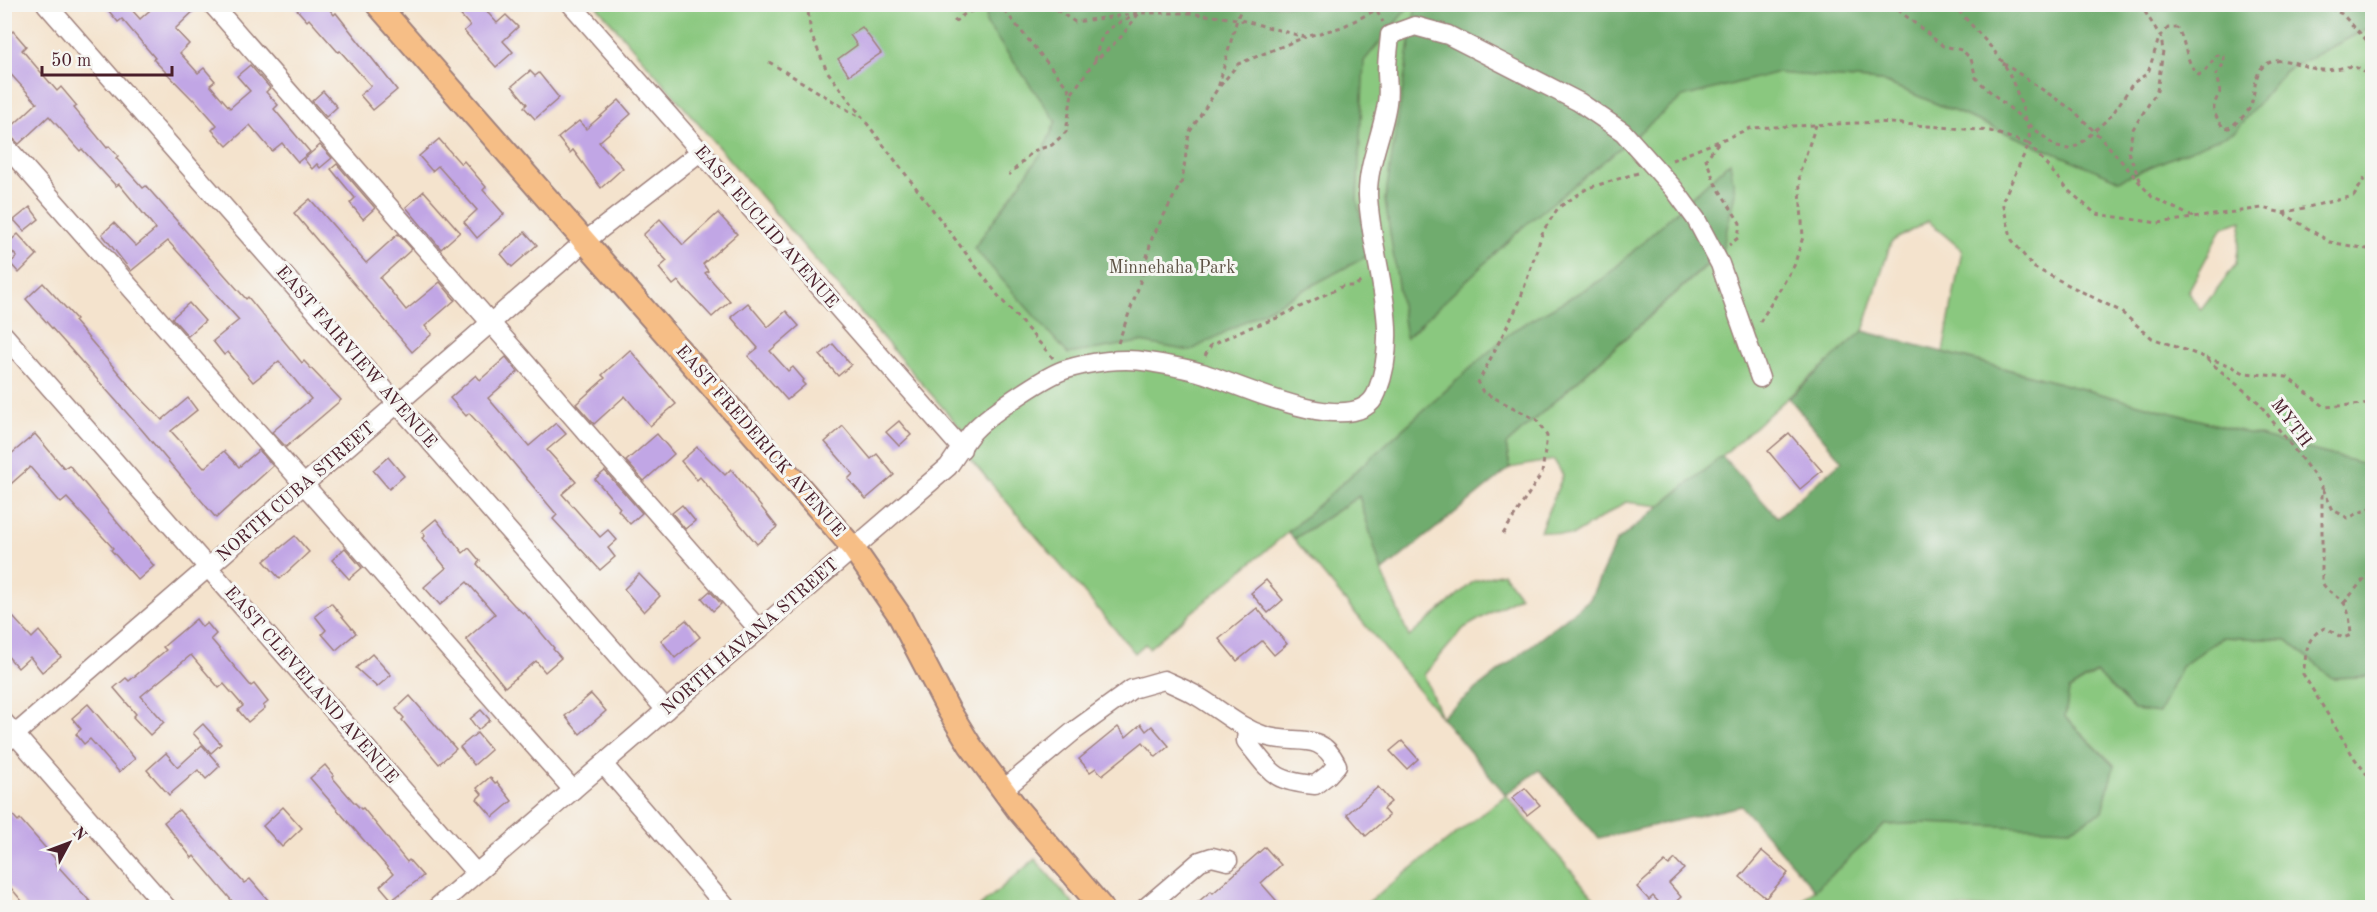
<svg xmlns="http://www.w3.org/2000/svg" width="2377" height="912" font-family="'Old Standard TT',serif">
<style>
.green{fill:#8ac87f;stroke:#6a7455;stroke-width:1.5;fill-rule:evenodd}
.forest{fill:#6fac6e;stroke:#5c664c;stroke-width:1.5}
.building{fill:#c1a6e5}
.lines{fill:none;stroke-linecap:round;stroke-linejoin:round}
.minor-casing{stroke:#9f817c;stroke-width:21}
.major-casing{stroke:#9f817c;stroke-width:26}
.path{stroke:#9f817c;stroke-width:3;stroke-dasharray:4.5 4.5;stroke-linecap:butt}
.minor{stroke:#fff;stroke-width:18}
.major{stroke:#f6be86;stroke-width:22}
.labels{text-anchor:middle;dominant-baseline:central;stroke-width:6;stroke-linejoin:round;paint-order:stroke}
.street-label{font-size:18px;fill:#4a1f2b;stroke:#f6f6f2}
.park-label{font-size:18px;fill:#5d5244;stroke:#f6f6f2}
</style>
<rect width="100%" height="100%" fill="#f6f6f2"/>
<filter id="ink" filterUnits="userSpaceOnUse"><feTurbulence type="fractalNoise" baseFrequency=".0167" numOctaves="2"/><feDisplacementMap in="SourceGraphic" scale="12" xChannelSelector="R" yChannelSelector="G"/><feConvolveMatrix kernelMatrix="1 2 1 2 8 2 1 2 1" color-interpolation-filters="sRGB"/></filter>
<filter id="wash" filterUnits="userSpaceOnUse"><feTurbulence type="fractalNoise" baseFrequency=".008" numOctaves="4" result="noise"/><feDisplacementMap in="SourceGraphic" scale="24" xChannelSelector="R" yChannelSelector="G"/><feGaussianBlur stdDeviation="1.35" result="paint"/><feColorMatrix in="noise" values="0 0 0 0 0 0 0 0 0 0 0 0 0 0 0 0 0 1.4 0 .05"/><feComposite in="paint" operator="in"/></filter>
<g filter="url(#wash)">
<rect width="100%" height="100%" fill="#f4e3cd"/>
<!-- green -->
<g class="green">
<path d="M596 5H1871L1793 74 1882 81 2119 180 2236 131 2285 71 2372 26V466L1943 352 1962 250 1928 221 1891 242 1863 331 1722 456 1660 506 1626 502 1572 536 1540 531 1563 475 1554 460 1510 468 1506 445 1722 252 1730 163 1603 279 1512 331 1288 532 1149 648 1145 644 1135 653 962 449V430ZM2242 221 2236 264 2201 310 2188 292 2223 227Z"/>
<polygon points="1359,496 1382,571 1409,637 1474,581 1503,573 1520,596 1464,628 1424,675 1441,717 1294,539"/>
<polygon points="2222,637 2287,640 2332,678 2372,676 2372,674 2372,907 1794,908 1885,825 1922,823 2114,765 2065,717 2069,690 2097,673 2134,710 2181,667"/>
<polygon points="1506,795 1602,907 1362,907"/>
<polygon points="1035,859 1076,907 979,907"/>
</g>
<!-- forest -->
<g class="forest">
<polygon points="987,5 1410,5 1364,61 1357,200 1369,255 1190,351 1140,342 1068,354 974,248 1043,151 1056,121 986,23"/>
<polygon points="1416,5 2372,5 2372,26 2285,71 2236,131 2119,180 1882,81 1775,73 1683,97 1524,226 1406,338 1385,200"/>
<polygon points="1730,162 1735,193 1722,251 1506,445 1510,468 1382,572 1359,496 1294,539 1288,532 1512,331 1603,279"/>
<polygon points="1863,331 2372,466 2372,676 2332,678 2287,640 2222,637 2181,667 2159,713 2134,710 2096,673 2069,690 2065,717 2114,766 2102,812 2070,829 1922,823 1885,825 1815,890 1741,806 1599,838 1539,770 1506,795 1441,717 1590,599 1616,542 1722,456 1777,517 1842,461 1789,398"/>
</g>
<g id="blocks">
<!-- building -->
<g class="building">
<polygon points="103,4 138,4 132,10 140,19 157,4 201,4 175,29 189,44 180,53 198,73 204,68 215,81 210,85 230,108 250,91 237,76 250,65 270,88 266,92 278,105 274,109 310,152 298,162 282,143 272,151 250,125 227,146 212,130 217,125 194,99 193,100 153,59 155,58 122,19 118,22"/>
<polygon points="292,4 325,4 334,15 336,13 397,90 373,110 360,95 371,86 340,51 338,52 309,19 307,21"/>
<polygon points="451,4 480,4 497,23 506,15 518,27 503,41 513,52 496,67 464,31 470,26"/>
<polygon points="862,27 881,53 849,75 838,59 857,45 850,35"/>
<polygon points="13,31 26,46 22,50 57,91 61,87 77,106 74,108 107,148 109,146 118,156 116,158 143,188 146,186 246,299 248,297 302,363 304,361 341,400 286,447 272,432 311,399 279,361 253,382 228,352 224,355 213,341 239,320 168,241 131,271 102,234 114,223 136,246 156,229 119,184 116,186 82,149 80,151 49,116 19,144 6,132 37,103 4,67 4,39"/>
<polygon points="530,71 535,76 539,73 559,98 535,119 524,107 527,104 512,86"/>
<polygon points="323,91 337,107 326,117 312,101"/>
<polygon points="619,100 631,114 599,142 623,168 601,188 573,150 570,153 558,138 579,121 586,129"/>
<polygon points="439,139 461,164 464,161 486,187 483,190 504,214 477,238 464,222 477,210 438,166 432,171 419,156"/>
<polygon points="320,145 332,158 320,168 317,164 312,169 304,159"/>
<polygon points="337,164 375,208 363,219 350,203 355,198 331,169"/>
<polygon points="424,191 460,232 441,249 406,207"/>
<polygon points="310,199 366,263 398,234 412,249 380,278 406,310 440,282 455,300 425,326 432,334 412,352 294,213"/>
<polygon points="30,207 39,219 24,231 14,220"/>
<polygon points="718,213 737,234 703,264 708,271 705,273 730,301 712,317 686,289 685,290 678,281 673,285 659,268 667,261 643,235 660,219 683,245"/>
<polygon points="525,232 537,245 512,267 501,254"/>
<polygon points="18,234 37,255 19,273 10,263 17,257 6,245"/>
<polygon points="43,283 76,319 74,321 135,392 162,420 188,398 197,410 171,431 204,468 224,451 239,467 259,450 273,466 216,518 142,430 26,299"/>
<polygon points="189,303 205,321 188,336 172,318"/>
<polygon points="748,303 768,327 786,311 799,326 770,351 788,371 793,367 804,380 802,382 805,385 787,400 748,356 758,348 731,317"/>
<polygon points="833,344 851,365 838,376 820,355"/>
<polygon points="630,350 676,404 650,426 625,396 594,424 576,404 605,378 602,375"/>
<polygon points="506,357 518,372 488,398 529,446 556,423 566,434 547,450 576,482 562,494 600,537 608,530 617,540 608,548 615,557 600,570 553,519 557,515 501,448 469,413 466,416 450,398 476,375 480,380"/>
<polygon points="899,421 911,435 899,446 886,432"/>
<polygon points="843,426 871,459 877,454 894,475 866,499 848,479 853,474 825,442"/>
<polygon points="1789,433 1822,471 1800,489 1768,451"/>
<polygon points="35,434 64,468 69,465 154,566 138,580 111,550 113,548 67,498 61,503 30,467 4,490 4,460"/>
<polygon points="657,434 674,454 644,481 626,461"/>
<polygon points="697,447 725,475 731,469 777,527 757,544 700,477 697,480 681,461"/>
<polygon points="388,457 404,476 389,489 373,470"/>
<polygon points="605,471 642,513 630,524 618,510 620,508 595,479"/>
<polygon points="682,505 695,521 685,529 672,513"/>
<polygon points="436,519 463,553 469,548 480,561 477,564 514,605 523,613 524,612 554,648 553,649 561,658 545,672 536,661 505,687 466,639 495,614 467,582 440,605 424,587 446,568 422,538 425,536 422,531"/>
<polygon points="295,536 309,552 280,579 264,561"/>
<polygon points="345,548 362,568 349,579 332,560"/>
<polygon points="639,574 660,596 644,612 624,589"/>
<polygon points="1266,580 1283,600 1268,613 1251,593"/>
<polygon points="710,591 721,604 713,611 702,598"/>
<polygon points="331,603 356,633 336,650 322,634 326,630 315,616"/>
<polygon points="4,607 32,638 39,631 61,657 42,672 30,657 18,668 4,652"/>
<polygon points="1257,608 1287,644 1274,655 1262,641 1237,661 1219,639"/>
<polygon points="196,619 202,627 207,623 216,634 211,639 251,686 254,684 268,702 263,706 265,708 248,722 238,710 243,706 224,684 219,688 191,655 141,696 164,722 150,735 133,717 136,714 114,688 126,678 129,681 166,650 163,647"/>
<polygon points="686,620 700,637 675,658 661,640"/>
<polygon points="372,654 391,675 377,687 356,668"/>
<polygon points="591,694 606,711 580,734 565,716"/>
<polygon points="410,696 456,749 439,764 402,720 404,718 396,709"/>
<polygon points="88,704 135,759 119,772 90,739 84,744 76,734 81,729 72,718"/>
<polygon points="481,710 490,720 478,730 470,719"/>
<polygon points="203,724 221,744 211,753 193,733"/>
<polygon points="1141,724 1146,731 1152,726 1169,746 1156,757 1143,742 1102,775 1096,768 1090,772 1079,759 1118,727 1126,737"/>
<polygon points="477,733 491,750 474,765 460,747"/>
<polygon points="1402,741 1418,759 1407,769 1390,751"/>
<polygon points="202,745 220,766 206,779 198,770 169,795 147,770 166,753 178,767"/>
<polygon points="325,765 334,776 332,777 352,800 361,809 363,808 407,862 409,860 423,876 392,900 380,886 393,874 310,778"/>
<polygon points="490,777 495,783 497,782 512,801 493,817 477,799 482,794 477,788"/>
<polygon points="1378,787 1391,802 1383,809 1389,816 1366,836 1347,814"/>
<polygon points="1525,788 1540,805 1527,815 1512,798"/>
<polygon points="4,806 18,821 20,819 57,861 55,863 96,908 28,908 4,880"/>
<polygon points="283,807 302,828 282,847 263,826"/>
<polygon points="179,810 244,883 250,879 268,900 259,908 238,908 194,856 192,858 164,822"/>
<polygon points="1265,847 1281,865 1261,883 1283,908 1191,908 1211,891 1213,893"/>
<polygon points="1762,851 1788,873 1766,898 1740,877"/>
<polygon points="1675,859 1684,869 1669,883 1681,897 1669,908 1664,908 1653,896 1649,900 1637,887 1665,862 1669,865"/>
</g>
</g>
</g>
<g filter="url(#ink)">
<use href="#blocks" fill-opacity="0" stroke="#9f817c" stroke-width="1.5"/>
<g class="lines">
<defs>
<g id="minor">
<polyline points="46,4 666,710"/>
<polyline points="212,4 759,630"/>
<polyline points="571,4 962,449"/>
<polyline points="4,144 573,790"/>
<polyline points="4,335 476,873"/>
<polyline points="4,722 167,908"/>
<polyline points="4,744 584,242 700,152"/>
<polyline points="603,764 727,908"/>
<path d="M1003 790 1074 731 1132 689 1164 680C1175 685 1187 690 1197 696 1221 710 1238 727 1265 736 1296 746 1320 729 1337 765L1328 775 1315 785C1272 781 1272 773 1246 741L1247 730"/>
<path d="M436 908 948 467C956 456 963 444 971 434 984 417 1044 377 1064 370 1089 362 1123 357 1149 362 1166 365 1185 368 1202 373 1237 383 1358 443 1377 392 1403 326 1371 261 1368 196 1367 165 1383 133 1387 103 1389 92 1387 81 1387 71 1387 59 1389 47 1390 35L1415 26 1448 35 1579 102 1623 132 1674 189 1696 219 1720 264 1760 378"/>
<polyline points="1145,908 1200,861 1212,857 1228,861"/>
</g>
<polyline id="major" points="377,4 853,548 898,613 948,709 970,745 1018,810 1102,908"/>
</defs>
<!-- minor casing -->
<use href="#minor" class="minor-casing"/>
<!-- major casing -->
<use href="#major" class="major-casing"/>
<!-- path -->
<g class="path">
<polyline points="807,4 811,34 827,71 1000,298 1053,358"/>
<polyline points="999,4 1072,93 1066,132 1052,145 1033,151 1009,175"/>
<polyline points="1021,4 1055,9 1075,22 1139,13 1189,13 1237,19 1305,37 1342,27 1376,10"/>
<polyline points="1379,4 1376,10 1383,22"/>
<path d="M1891 4 1943 46 1962 50 1971 59 1976 78 1987 89 2056 147 2069 149 2079 145 2112 115 2133 83 2148 73 2159 38 2168 28H2177C2187 42 2185 64 2199 75L2205 71 2217 55 2224 56V63L2216 75 2220 92C2211 109 2212 111 2223 127L2229 128C2237 122 2248 114 2251 105 2257 87 2252 64 2276 61 2292 58 2310 71 2326 70 2349 69 2351 59 2372 79"/>
<path d="M1953 4C1969 23 1987 41 2002 61 2011 73 2033 130 2029 144L2069 191 2096 214 2158 223 2262 208 2283 213 2330 242 2372 250"/>
<polyline points="2140,4 2161,37 2163,51 2157,91 2133,129 2128,152 2141,182"/>
<polyline points="2322,4 2342,14 2372,46"/>
<polyline points="954,22 966,13 995,4"/>
<path d="M1095 60C1103 25 1108 29 1138 14"/>
<polyline points="769,62 856,115 862,115"/>
<polyline points="2003,63 2074,111 2104,141 2152,197 2193,217"/>
<polyline points="1220,86 1238,64 1305,37"/>
<polyline points="1072,93 1094,62 1121,37 1139,13"/>
<polyline points="1718,143 1706,159 1715,183 1740,223 1738,238 1729,245"/>
<path d="M1672 160 1751 128 1878 122 1990 131 2029 144 2002 202 2012 240 2033 267 2120 311 2152 338 2204 357 2258 402 2322 486V582C2327 592 2336 594 2343 602 2350 610 2350 625 2351 635L2343 638 2325 628C2304 637 2307 654 2303 674L2355 759 2372 781"/>
<polyline points="2283,213 2354,196 2366,176 2372,173"/>
<polyline points="1760,322 1794,266 1803,237 1799,174 1816,125"/>
<polyline points="1118,343 1139,286 1152,238 1182,181 1189,133 1218,88 1237,19 1243,4"/>
<polyline points="1205,356 1211,345 1243,330 1277,318 1343,286 1353,286 1363,281"/>
<polyline points="2206,358 2229,365 2244,373 2287,377 2325,407 2364,404 2372,407"/>
<polyline points="2323,489 2333,510 2348,518 2372,507"/>
<polyline points="1503,534 1542,473 1547,436 1537,420 1483,392 1478,383 1519,303 1543,231 1558,208 1588,188 1638,173"/>
<polyline points="2344,603 2372,569"/>
</g>
<!-- minor -->
<use href="#minor" class="minor"/>
<!-- major -->
<use href="#major" class="major"/>
</g>
</g>
<g class="labels">
<!-- street labels -->
<g class="street-label">
<text transform="translate(766 227) rotate(49)">EAST EUCLID AVENUE</text>
<text transform="translate(356 357) rotate(49)">EAST FAIRVIEW AVENUE</text>
<text transform="translate(2291 423) rotate(53)">MYTH</text>
<text transform="translate(760 441) rotate(49)">EAST FREDERICK AVENUE</text>
<text transform="translate(296 492) rotate(-41)">NORTH CUBA STREET</text>
<text transform="translate(750 637) rotate(-41)">NORTH HAVANA STREET</text>
<text transform="translate(311 685) rotate(49)">EAST CLEVELAND AVENUE</text>
</g>
<!-- park labels -->
<g class="park-label">
<text x="1172" y="268">Minnehaha Park</text>
</g>
</g>
<!-- margin -->
<rect width="2377" height="912" fill="none" stroke="#f6f6f2" stroke-width="24"/>
<!-- north arrow -->
<g transform="translate(69 843) rotate(49)" stroke="#f6f6f2" stroke-width="4.5" paint-order="stroke">
<path d="M0-4.5L10 22L0 15L-10 22Z" fill="#4a1f2b"/>
<text y="-9" font-size="16" font-weight="bold" text-anchor="middle" fill="#4a1f2b">N</text>
</g>
<!-- scale -->
<path d="M42 66v9h130v-9" fill="none" stroke="#4a1f2b" stroke-width="3"/>
<text x="51" y="66" font-size="18" fill="#4a1f2b" stroke="#f6f6f2" stroke-width="4.5" paint-order="stroke">50 m</text>
</svg>
